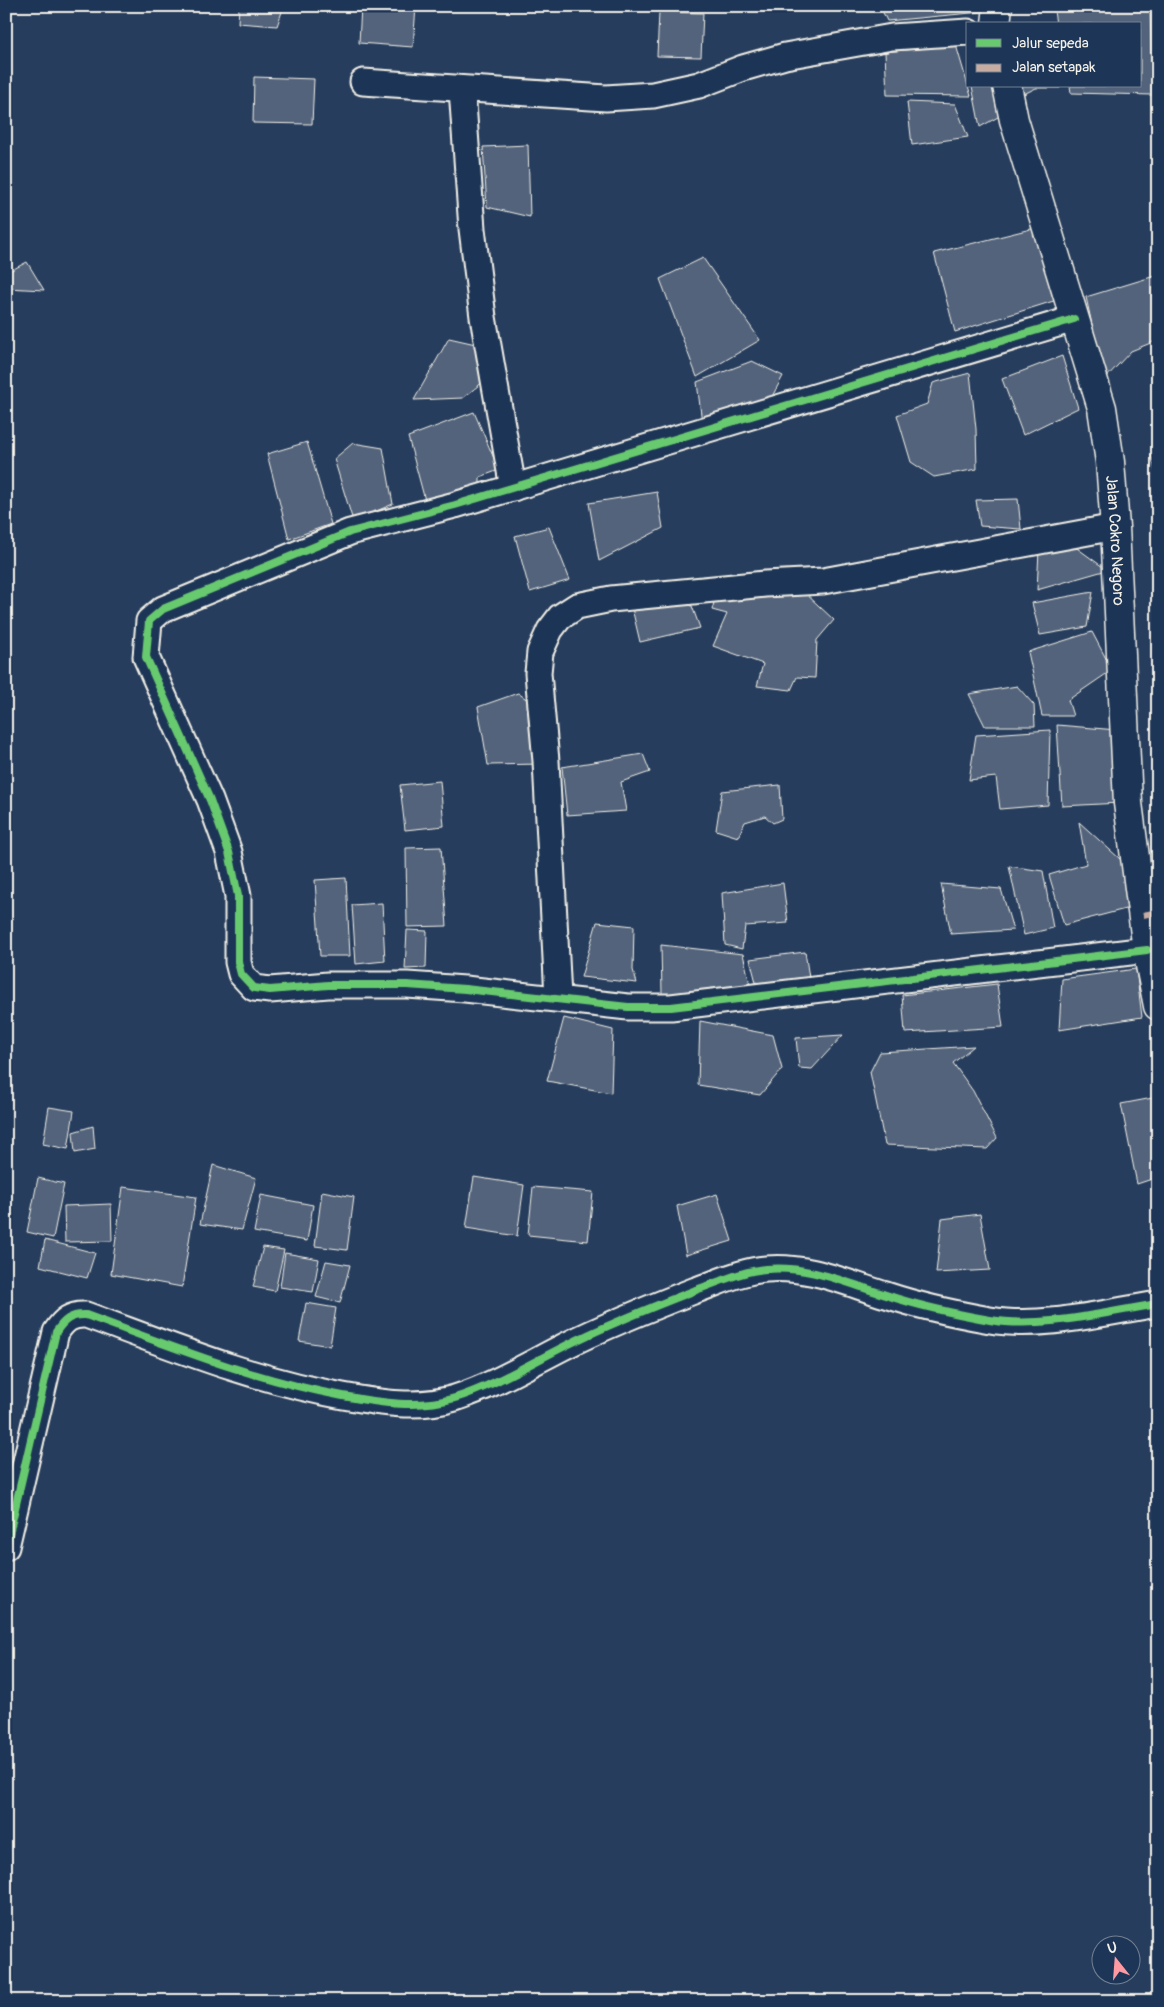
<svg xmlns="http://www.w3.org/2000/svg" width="1164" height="2007" font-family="Pangolin,sans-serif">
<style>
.building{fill:#52647b;stroke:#f4f1e8}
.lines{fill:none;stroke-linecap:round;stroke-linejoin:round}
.minor-casing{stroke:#f4f1e8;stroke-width:29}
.tertiary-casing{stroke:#f4f1e8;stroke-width:31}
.minor{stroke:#1d3557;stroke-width:25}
.tertiary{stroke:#1d3557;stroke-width:28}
.quiet{stroke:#c7aca2;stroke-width:6;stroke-dasharray:12 6;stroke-linecap:butt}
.cycleway-casing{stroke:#1d3557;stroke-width:11}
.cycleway{stroke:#67ca6e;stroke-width:8}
.labels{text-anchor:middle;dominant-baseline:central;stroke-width:4;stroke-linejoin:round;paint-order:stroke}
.street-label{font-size:16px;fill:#f4f1e8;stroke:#1d3557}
</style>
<rect width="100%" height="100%" fill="#263d5d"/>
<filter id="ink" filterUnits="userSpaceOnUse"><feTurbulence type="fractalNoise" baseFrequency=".02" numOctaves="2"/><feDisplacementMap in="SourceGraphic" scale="10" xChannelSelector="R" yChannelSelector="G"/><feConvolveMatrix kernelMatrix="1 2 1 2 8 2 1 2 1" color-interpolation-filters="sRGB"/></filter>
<g filter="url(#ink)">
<!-- building -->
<g class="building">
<polygon points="239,6 284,6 277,26 238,23"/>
<polygon points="361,6 416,6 413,47 359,43"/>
<polygon points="880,6 992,6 992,11 887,21"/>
<polygon points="1150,6 1152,95 1071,93 1070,86 1140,86 1140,24 1056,24 1054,11"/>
<polygon points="659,12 703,13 701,57 657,56"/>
<polygon points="956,45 971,96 887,95 885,52"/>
<polygon points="254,77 314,79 312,124 253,123"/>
<polygon points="972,86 997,86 1007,112 980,127"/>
<polygon points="1013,86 1060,86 1060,88 1036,88 1016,98"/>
<polygon points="907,102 955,104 968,137 912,145"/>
<polygon points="528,145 530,217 487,207 483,147"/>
<polygon points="1047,225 1060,299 955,332 934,253"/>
<polygon points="703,258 760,340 697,377 660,279"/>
<polygon points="27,262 44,290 6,288 6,273"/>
<polygon points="1158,275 1158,340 1131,351 1104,380 1086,297"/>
<polygon points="449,338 480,345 489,377 463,398 414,400"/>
<polygon points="1062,356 1078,408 1023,435 1002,379"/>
<polygon points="752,361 783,376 767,406 702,423 697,382"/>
<polygon points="970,373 976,429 977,469 934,477 911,462 897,415 927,404 933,383"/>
<polygon points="474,412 499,470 480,477 480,491 426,504 408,437"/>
<polygon points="307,442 331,524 289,539 267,454"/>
<polygon points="353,443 383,448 393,504 353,521 334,459"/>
<polygon points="1158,454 1158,481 1151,455"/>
<polygon points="657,492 663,528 599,561 589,503"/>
<polygon points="1018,499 1021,529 980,526 976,500"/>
<polygon points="549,527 570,580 530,592 515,536"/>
<polygon points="1070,543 1107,570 1037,590 1039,550"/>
<polygon points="803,591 834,620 817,640 815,678 797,677 791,690 757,686 763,664 713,646 727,614 712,610 716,595"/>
<polygon points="1093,592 1087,627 1040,635 1032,603"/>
<polygon points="661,599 692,606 700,628 640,642 631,604"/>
<polygon points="1092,632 1112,670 1068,700 1073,716 1042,716 1028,652"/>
<polygon points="1017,686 1034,705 1035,726 985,726 969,694"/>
<polygon points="518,693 536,706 542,764 488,765 478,707"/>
<polygon points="1057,725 1117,730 1120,803 1062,806"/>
<polygon points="1050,730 1048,805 1000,809 996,777 969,780 976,735"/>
<polygon points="643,754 650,772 621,782 626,811 567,815 562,767"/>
<polygon points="440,781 444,826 405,830 400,785"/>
<polygon points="780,785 782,819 773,823 765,816 745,822 738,837 716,830 722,791"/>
<polygon points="1079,822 1130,868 1137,906 1064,925 1049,875 1086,864"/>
<polygon points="441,847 447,926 407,927 406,848"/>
<polygon points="1009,866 1043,871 1053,928 1024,935"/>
<polygon points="346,878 350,956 320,956 315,880"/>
<polygon points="783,883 788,923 745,926 742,949 725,945 722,893"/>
<polygon points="941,884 1001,889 1013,930 951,934"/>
<polygon points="382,903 385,961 356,964 352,905"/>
<polygon points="597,922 634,926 633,970 637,983 581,977"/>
<polygon points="407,930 427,931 426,968 405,969"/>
<polygon points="661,945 743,954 752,993 662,994"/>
<polygon points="805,952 810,984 759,994 750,959"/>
<polygon points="1136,969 1142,1017 1059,1030 1062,979"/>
<polygon points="997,984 1003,1027 905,1033 902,995"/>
<polygon points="564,1018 613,1030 611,1093 547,1081"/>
<polygon points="700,1021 773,1035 782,1069 760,1095 698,1085"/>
<polygon points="843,1035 812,1069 799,1068 796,1038"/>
<polygon points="974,1046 953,1063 973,1091 997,1138 987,1149 885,1145 870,1072 880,1052"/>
<polygon points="1158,1097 1158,1177 1137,1184 1121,1104"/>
<polygon points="49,1107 74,1111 68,1149 43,1144"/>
<polygon points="93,1126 95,1149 75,1153 73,1132"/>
<polygon points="213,1165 256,1178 242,1230 200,1224"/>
<polygon points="474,1177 524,1185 517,1236 466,1228"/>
<polygon points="38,1178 64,1184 53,1238 27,1232"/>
<polygon points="123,1187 196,1197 182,1287 111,1274"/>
<polygon points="533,1187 593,1192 588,1241 528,1235"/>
<polygon points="322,1191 354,1197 347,1250 315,1246"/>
<polygon points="717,1194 732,1241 686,1255 677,1206"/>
<polygon points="261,1195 313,1205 307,1241 254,1232"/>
<polygon points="111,1204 112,1241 65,1242 64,1206"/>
<polygon points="980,1214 990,1270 936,1273 942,1219"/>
<polygon points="45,1240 95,1253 87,1278 40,1266"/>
<polygon points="263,1247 284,1250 275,1291 253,1287"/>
<polygon points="285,1253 319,1259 313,1292 280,1287"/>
<polygon points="326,1261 350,1265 340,1303 316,1297"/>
<polygon points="306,1303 336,1308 330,1346 299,1341"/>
</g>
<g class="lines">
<defs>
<g id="minor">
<polyline points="363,82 606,98 653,95 699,85 743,68 785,56 892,37 968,32"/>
<polyline points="462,89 472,229 483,317 513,488"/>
<polyline points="1074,319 455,505 350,532 163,609 149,621 146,657 210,800 229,852 238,896 238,962 241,974 254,988 270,990 328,985 407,985 465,989 628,1007 671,1007 1147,950"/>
<polyline points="558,998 546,761 538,673 540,652 550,630 560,617 577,606 611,599 765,584 823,581 1115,527"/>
<path d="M6 1547 56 1332C64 1320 71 1314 86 1315 171 1346 254 1380 343 1396 381 1403 418 1409 455 1398 493 1386 531 1363 567 1345 609 1324 652 1307 696 1290 719 1282 742 1271 766 1269 808 1265 846 1283 886 1295 919 1306 956 1314 990 1320 1042 1329 1106 1312 1158 1304"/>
</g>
<g id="tertiary">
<polyline points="996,24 998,6"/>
<path id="s1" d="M1007 86 1014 120 1102 408 1110 462 1115 527 1128 803 1147 950 1158 1006"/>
</g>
</defs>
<!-- minor casing -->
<use href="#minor" class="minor-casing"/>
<!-- tertiary casing -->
<use href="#tertiary" class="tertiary-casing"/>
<!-- minor -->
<use href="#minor" class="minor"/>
<!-- tertiary -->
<use href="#tertiary" class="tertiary"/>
<!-- quiet -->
<polyline class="quiet" points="1143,915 1158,912"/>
<defs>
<g id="cycleway">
<polyline points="1074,319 455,505 350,532 163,609 149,621 146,657 210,800 229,852 238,896 238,962 241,974 254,988 270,990 328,985 407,985 465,989 628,1007 671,1007 1147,950"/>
<path d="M6 1547 56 1332C64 1320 71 1314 86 1315 171 1346 254 1380 343 1396 381 1403 418 1409 455 1398 493 1386 531 1363 567 1345 609 1324 652 1307 696 1290 719 1282 742 1271 766 1269 808 1265 846 1283 886 1295 919 1306 956 1314 990 1320 1042 1329 1106 1312 1158 1304"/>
</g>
</defs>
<!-- cycleway casing -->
<use href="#cycleway" class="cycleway-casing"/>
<!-- cycleway -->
<use href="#cycleway" class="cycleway"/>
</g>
</g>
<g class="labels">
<!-- street labels -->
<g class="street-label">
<text stroke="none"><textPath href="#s1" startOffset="469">Jalan Cokro Negoro</textPath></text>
</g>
</g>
<!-- margin -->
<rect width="1164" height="2007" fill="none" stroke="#1d3557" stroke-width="25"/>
<rect x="12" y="12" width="1139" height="1982" fill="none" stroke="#f4f1e8" stroke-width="2" filter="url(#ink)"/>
<!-- legend -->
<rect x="966" y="22" width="175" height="65" fill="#1d3557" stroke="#738091"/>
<rect x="976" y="39" width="25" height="8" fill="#67ca6e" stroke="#738091"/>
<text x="1012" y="48" font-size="15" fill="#f4f1e8">Jalur sepeda</text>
<rect x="976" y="64" width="25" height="8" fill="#c7aca2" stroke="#738091"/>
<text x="1012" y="72" font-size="15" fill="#f4f1e8">Jalan setapak</text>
<!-- north arrow -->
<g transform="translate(1116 1960) rotate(343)"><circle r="24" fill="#1d3557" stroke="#738091"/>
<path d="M0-4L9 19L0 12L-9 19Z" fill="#ff9aa2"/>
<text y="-8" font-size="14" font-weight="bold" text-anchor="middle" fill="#f4f1e8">U</text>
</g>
</svg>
